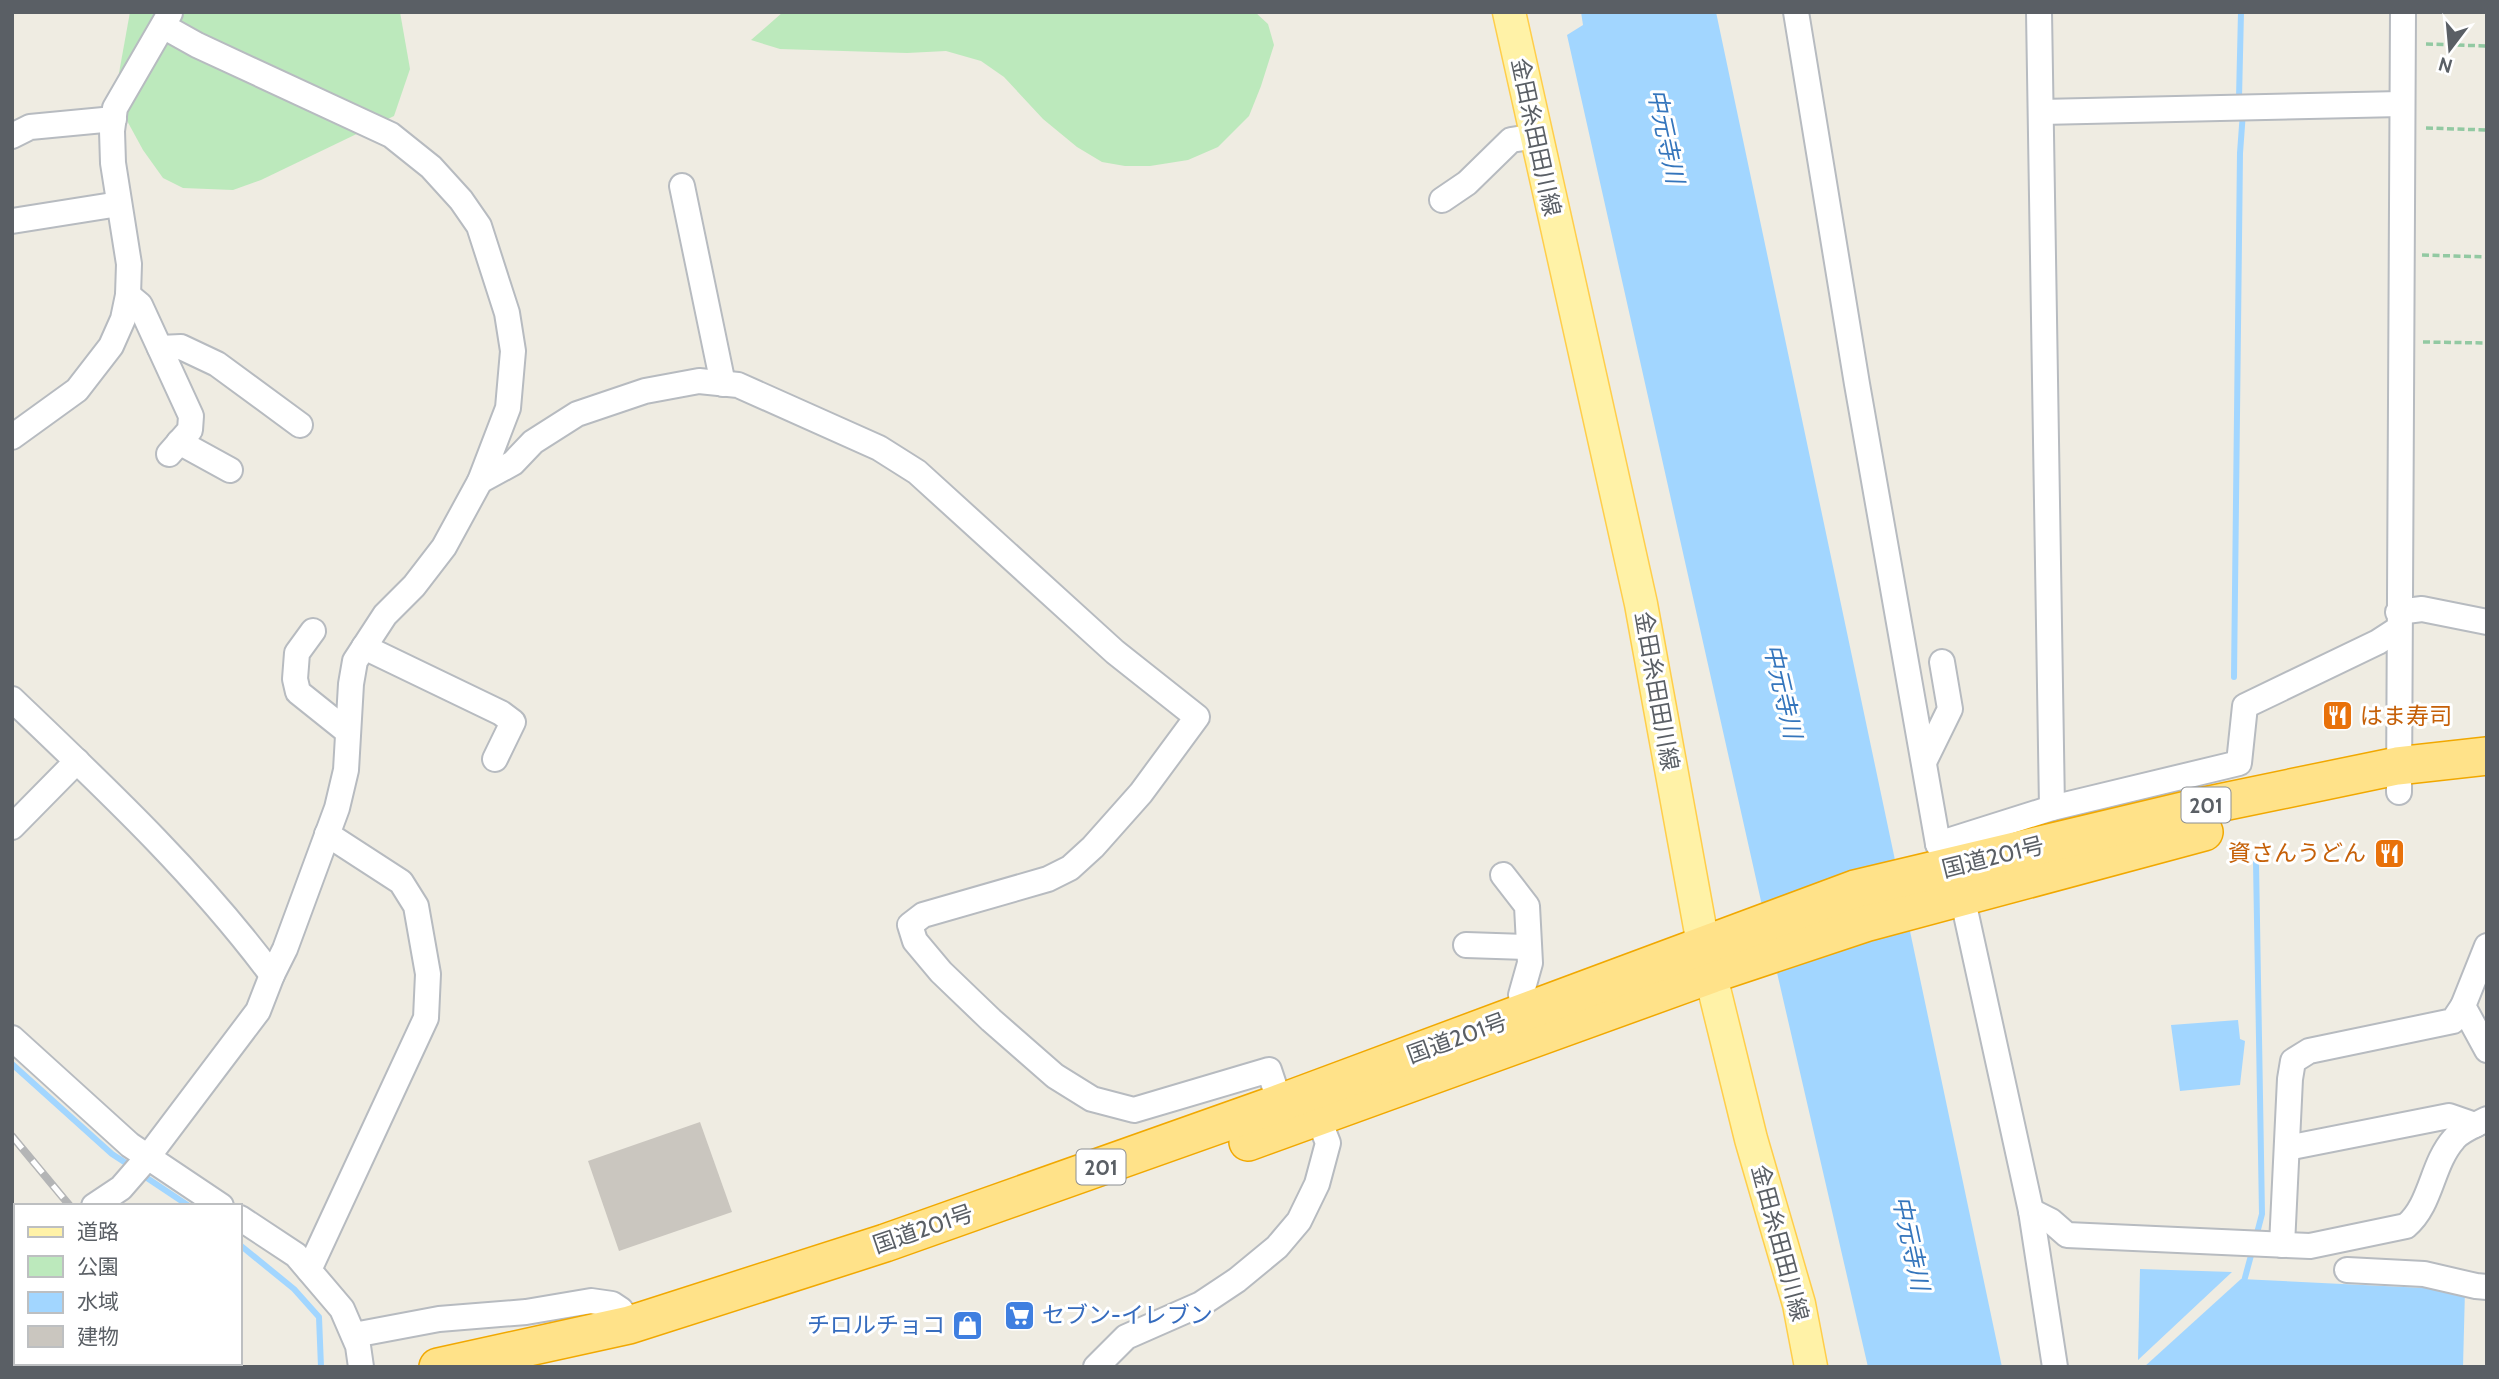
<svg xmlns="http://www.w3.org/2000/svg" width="2499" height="1379" font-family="Cabin,'Noto Sans JP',sans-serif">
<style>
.green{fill:#bce9bc}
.water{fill:#a2d6ff}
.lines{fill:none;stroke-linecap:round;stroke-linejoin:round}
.stream{stroke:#a2d6ff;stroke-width:6}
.building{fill:#cac6bf}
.minor-casing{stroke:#b7bbc0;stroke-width:28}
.major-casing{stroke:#ffce4b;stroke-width:35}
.highway-casing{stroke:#f1a800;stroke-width:40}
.path{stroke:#92c9a2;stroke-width:3.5;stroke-dasharray:7 3.5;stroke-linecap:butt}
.minor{stroke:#fff;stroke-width:24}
.major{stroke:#fff2a7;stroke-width:32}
.highway{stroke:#ffe289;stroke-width:37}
.rail-casing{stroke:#b4b5b6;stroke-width:8}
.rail{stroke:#fff;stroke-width:5;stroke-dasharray:16;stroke-linecap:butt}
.labels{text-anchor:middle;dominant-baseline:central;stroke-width:6;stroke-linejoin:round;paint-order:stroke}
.shield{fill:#fff;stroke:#8c8f93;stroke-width:2}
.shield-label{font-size:21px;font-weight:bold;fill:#5a5f65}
.street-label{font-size:23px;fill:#5a5f65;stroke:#fff}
.food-label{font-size:23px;fill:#c56008;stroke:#fff;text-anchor:start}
.shop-label{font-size:23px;fill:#366cbe;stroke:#fff;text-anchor:start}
.water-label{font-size:24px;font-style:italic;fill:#3475bc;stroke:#fff}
</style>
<rect width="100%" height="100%" fill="#efece2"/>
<!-- green -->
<g class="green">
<polygon points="130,12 400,12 410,69 394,116 261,180 233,190 183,188 163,178 143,150 125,117 119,73"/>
<polygon points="783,12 1255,12 1268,24 1274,45 1261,86 1249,116 1218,147 1188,160 1150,166 1125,166 1102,162 1077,147 1043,119 1004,77 981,61 946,51 907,53 780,49 751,40"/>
</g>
<!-- water -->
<g class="water">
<polygon points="1581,12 1716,12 2002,1367 1868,1367 1778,977 1567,35 1583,25"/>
<polygon points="2238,1020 2240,1039 2245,1041 2240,1085 2180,1091 2171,1025"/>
<polygon points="2140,1269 2232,1272 2138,1360"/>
<polygon points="2241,1279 2465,1290 2463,1367 2144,1367"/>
</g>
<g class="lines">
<!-- stream -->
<g class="stream">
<polyline points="2241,12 2239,98 2242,102"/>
<polyline points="2234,677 2240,153 2243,112"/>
<polyline points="12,1064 112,1154 132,1167"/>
<polyline points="141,1174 189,1206"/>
<polyline points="2256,1237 2262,1214 2256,862"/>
<polyline points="240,1245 294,1289 319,1317 321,1367"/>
<polyline points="2243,1285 2253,1248"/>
</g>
</g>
<!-- building -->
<polygon class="building" points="700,1122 732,1212 619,1251 588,1161"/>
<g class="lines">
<defs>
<g id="minor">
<polyline points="1796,12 1857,384 1938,844 1952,866 1962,896 2031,1211 2055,1367"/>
<polyline points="2039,12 2052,808"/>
<polyline points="2041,112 2401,104"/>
<polyline points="12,136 30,127 114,119"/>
<polyline points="682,186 723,384"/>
<polyline points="1442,200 1467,183 1511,140 1536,136"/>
<polyline points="12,221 119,204"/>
<polyline points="128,295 140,305 191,416 190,430 169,454"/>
<polyline points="160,348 181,347 217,364 300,425"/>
<polyline points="12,437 77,390 111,346 123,319 128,295 129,264 113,163 112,131 115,108 170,13"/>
<polyline points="179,442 230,470"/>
<polyline points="480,481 513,463 533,442 577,414 645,391 699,381 738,385 879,448 917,472 1115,652 1197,717 1141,793 1093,847 1070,868 1048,879 923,915 910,925 915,941 941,972 991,1020 1055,1076 1092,1099 1134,1110 1269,1070 1280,1103"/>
<polyline points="2398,612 2422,609 2487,622"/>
<polyline points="313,631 297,653 295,679 298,692 348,732"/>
<polyline points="364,647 501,713 513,722 495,759"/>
<path d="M12 699C103 786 196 873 272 975"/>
<polyline points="1924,762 1950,709 1942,662"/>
<polyline points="2399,792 2403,12"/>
<polyline points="12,827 77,761"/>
<polyline points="1938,844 2052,808 2239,763 2245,706 2378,642 2398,629"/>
<polyline points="1503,875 1527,906 1530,963 1521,995 1527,1011"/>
<polyline points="1466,945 1529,947"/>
<polyline points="2487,946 2463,1006 2487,1050"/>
<polyline points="12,1038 130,1145 221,1206"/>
<polyline points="2287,1148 2449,1116 2475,1125"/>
<polyline points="94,1206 121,1188 147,1158 258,1011 272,975 285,949 337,808 346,770 351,684 355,661 385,615 414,586 444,547 480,481 508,408 513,351 507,313 479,226 461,200 431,167 391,135 197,45 163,26"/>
<path d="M2031 1211 2051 1221 2067 1235 2310 1246 2406 1226C2432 1204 2431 1165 2454 1139 2461 1130 2476 1125 2487 1119"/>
<polyline points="240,1218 296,1255 342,1309 358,1346 361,1367"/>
<polyline points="2282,1245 2290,1079 2293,1061 2309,1051 2453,1021 2463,1006"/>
<polyline points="12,1254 16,1252"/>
<polyline points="309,1270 426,1018 428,974 416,906 401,882 327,834"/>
<polyline points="2347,1270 2424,1274 2476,1286 2487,1287"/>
<polyline points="354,1335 439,1319 526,1312 591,1301 612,1304 621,1310 629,1325"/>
<polyline points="12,1354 16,1354"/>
<polyline points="1096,1367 1126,1337 1201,1304 1237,1280 1277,1247 1299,1221 1317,1184 1328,1143 1318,1117"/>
</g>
<g id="major">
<polyline points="1509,12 1641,604 1703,944 1751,1139 1799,1304 1811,1367"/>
<polyline points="12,1292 16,1297"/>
<polyline points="72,1363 74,1367"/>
</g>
<g id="highway">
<polyline points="1248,1142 1712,974 1865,923 2204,832"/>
<polyline points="438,1367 629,1325 885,1243 1280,1103 1855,889 2204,806 2397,766 2487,756"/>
</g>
</defs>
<!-- minor casing -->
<use href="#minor" class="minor-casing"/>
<!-- major casing -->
<use href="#major" class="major-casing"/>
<!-- highway casing -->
<use href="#highway" class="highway-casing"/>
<!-- path -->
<g class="path">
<polyline points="2426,44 2487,46"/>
<polyline points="2426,128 2487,130"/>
<polyline points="2422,255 2487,257"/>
<polyline points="2423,342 2487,343"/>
</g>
<!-- minor -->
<use href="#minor" class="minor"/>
<!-- major -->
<use href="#major" class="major"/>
<!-- highway -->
<use href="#highway" class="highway"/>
<defs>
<g id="rail">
<polyline points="12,1136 70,1206"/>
<polyline points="194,1363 196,1367"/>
</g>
</defs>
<!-- rail casing -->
<use href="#rail" class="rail-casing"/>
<!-- rail -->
<use href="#rail" class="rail"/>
</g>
<!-- icons -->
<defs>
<symbol id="restaurant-square" viewBox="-11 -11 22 22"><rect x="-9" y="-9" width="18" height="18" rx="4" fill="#e8710a" stroke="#fff"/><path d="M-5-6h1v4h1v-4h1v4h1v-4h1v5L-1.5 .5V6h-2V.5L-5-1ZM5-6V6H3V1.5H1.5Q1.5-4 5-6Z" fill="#fff"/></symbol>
<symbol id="supermarket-square" viewBox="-11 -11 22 22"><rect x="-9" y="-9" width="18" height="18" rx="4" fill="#3f7fe0" stroke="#fff"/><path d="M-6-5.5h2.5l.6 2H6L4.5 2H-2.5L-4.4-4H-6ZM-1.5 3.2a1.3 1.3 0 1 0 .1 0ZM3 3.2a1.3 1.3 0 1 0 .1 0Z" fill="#fff"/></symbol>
<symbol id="shop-square" viewBox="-11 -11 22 22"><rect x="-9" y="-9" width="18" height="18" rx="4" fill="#3f7fe0" stroke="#fff"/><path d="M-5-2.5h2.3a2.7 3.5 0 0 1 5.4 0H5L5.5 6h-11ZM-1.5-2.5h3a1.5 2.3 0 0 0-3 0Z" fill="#fff"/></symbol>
</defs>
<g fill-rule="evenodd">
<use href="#restaurant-square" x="2320" y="698" width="35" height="35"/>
<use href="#restaurant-square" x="2372" y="836" width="35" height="35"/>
<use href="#supermarket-square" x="1002" y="1298" width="35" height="35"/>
<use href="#shop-square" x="950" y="1308" width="35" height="35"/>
</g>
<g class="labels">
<!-- shield labels -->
<g class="shield">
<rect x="2181.5" y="787.5" width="49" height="35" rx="5"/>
<rect x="1076.5" y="1149.5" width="49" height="35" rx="5"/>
</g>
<g class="shield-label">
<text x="2206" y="805">201</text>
<text x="1101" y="1167">201</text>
</g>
<!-- street labels -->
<g class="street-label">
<text transform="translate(1536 137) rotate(78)">金田糸田田川線</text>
<text transform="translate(1657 691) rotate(80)">金田糸田田川線</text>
<text transform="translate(1993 857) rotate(-14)">国道201号</text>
<text transform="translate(1457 1038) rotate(-20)">国道201号</text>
<text transform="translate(923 1229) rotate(-19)">国道201号</text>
<text transform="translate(1780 1243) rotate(75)">金田糸田田川線</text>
</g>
<!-- food labels -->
<g class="food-label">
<text x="2360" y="716">はま寿司</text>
<text x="2366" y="853" text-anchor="end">資さんうどん</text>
</g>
<!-- shop labels -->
<g class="shop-label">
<text x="1042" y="1315">セブン-イレブン</text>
<text x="945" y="1325" text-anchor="end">チロルチョコ</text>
</g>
<!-- water labels -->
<g class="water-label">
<text transform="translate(1666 136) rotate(78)">中元寺川</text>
<text transform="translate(1783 691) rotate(77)">中元寺川</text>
<text transform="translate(1911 1243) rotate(78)">中元寺川</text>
</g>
</g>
<!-- border -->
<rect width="2499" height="1379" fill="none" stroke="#5a5f65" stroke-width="28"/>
<!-- legend -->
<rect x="14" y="1204" width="228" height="161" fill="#ffffff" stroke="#bdbfc1" stroke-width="2"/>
<rect x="28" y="1227" width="35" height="10" fill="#fff2a7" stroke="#bdbfc1" stroke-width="2"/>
<text x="77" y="1239" font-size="21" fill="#5a5f65">道路</text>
<rect x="28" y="1256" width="35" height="21" fill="#bce9bc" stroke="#bdbfc1" stroke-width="2"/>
<text x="77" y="1274" font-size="21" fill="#5a5f65">公園</text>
<rect x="28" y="1292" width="35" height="21" fill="#a2d6ff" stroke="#bdbfc1" stroke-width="2"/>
<text x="77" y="1309" font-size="21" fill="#5a5f65">水域</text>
<rect x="28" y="1326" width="35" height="21" fill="#cac6bf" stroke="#bdbfc1" stroke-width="2"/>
<text x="77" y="1344" font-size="21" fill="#5a5f65">建物</text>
<!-- north arrow -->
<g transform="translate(2450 49) rotate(196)" stroke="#ffffff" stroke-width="5" paint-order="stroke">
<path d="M0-5L12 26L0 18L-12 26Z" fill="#5a5f65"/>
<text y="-10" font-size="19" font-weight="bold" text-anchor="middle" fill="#5a5f65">N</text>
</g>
</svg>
